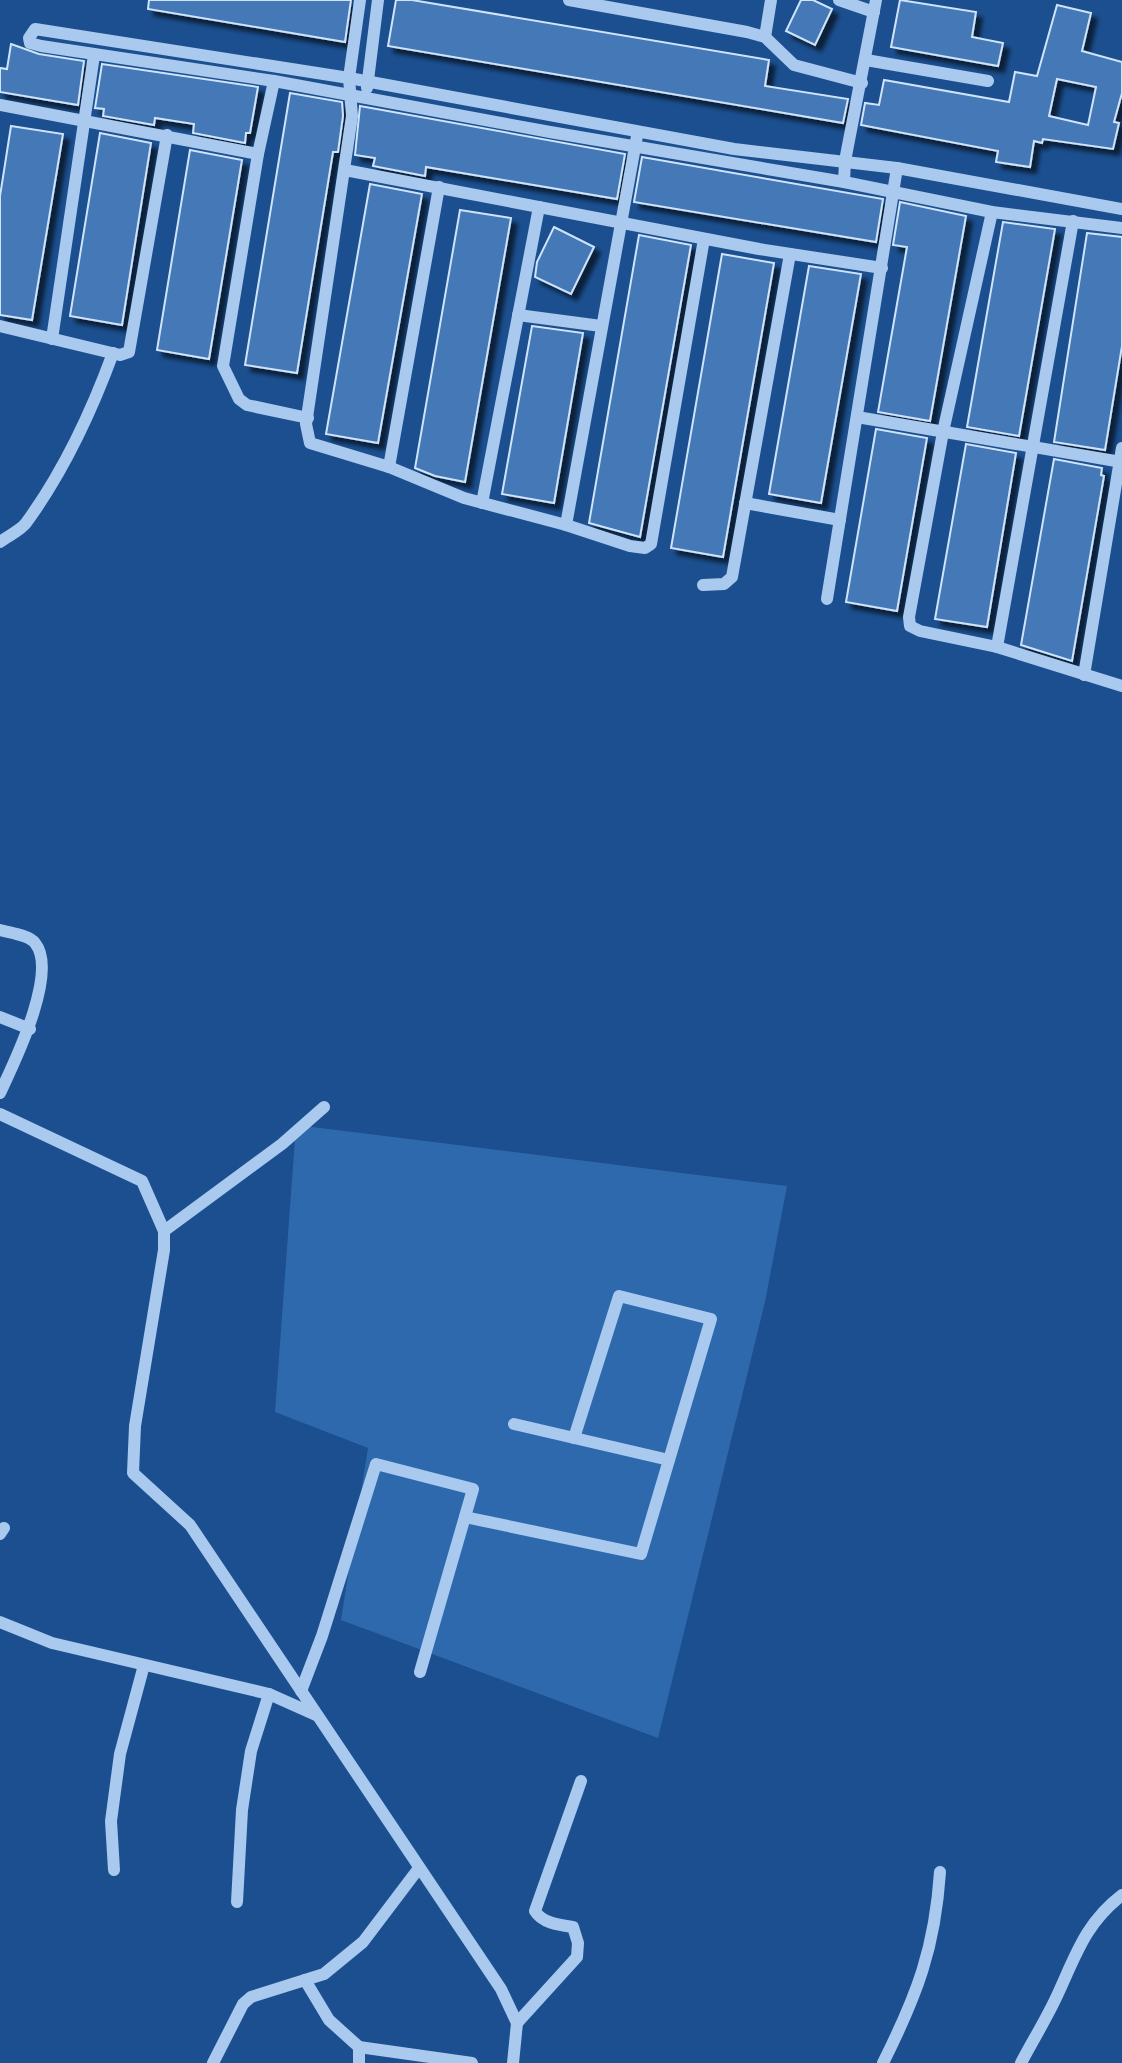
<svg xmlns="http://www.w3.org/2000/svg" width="1122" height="2063" font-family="'Source Sans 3',sans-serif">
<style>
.green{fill:#2e69ad}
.building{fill:#4478b7;stroke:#cfe3fa;stroke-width:2;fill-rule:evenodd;filter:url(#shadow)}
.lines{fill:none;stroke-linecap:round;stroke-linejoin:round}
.minor{stroke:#a9c9ee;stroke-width:12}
</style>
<defs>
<filter id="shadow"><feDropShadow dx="6" dy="6" stdDeviation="2" flood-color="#0009"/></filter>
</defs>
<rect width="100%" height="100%" fill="#1b4f8f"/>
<!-- green -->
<polygon class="green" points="296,1125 787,1186 765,1302 658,1738 341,1620 368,1448 275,1412"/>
<!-- building -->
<g class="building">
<polygon points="149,0 351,0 345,42 148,9"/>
<polygon points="396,0 412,0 769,60 765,86 848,99 843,123 388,46"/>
<polygon points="801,0 813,0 832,9 815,45 786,31"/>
<polygon points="900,0 976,12 972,37 1003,43 998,66 891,47"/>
<path d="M1057 5 1091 13 1082 51 1122 62V93L1114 122 1119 123 1113 149 1043 139 1042 143 1034 141 1030 167 996 162 998 151 861 125 865 103 879 105 884 80 1009 102 1015 72 1037 76ZM1057 79 1096 87 1088 125 1049 116Z"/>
<polygon points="11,44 39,54 84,61 78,105 0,92 0,68 7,69"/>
<polygon points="102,64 258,87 250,133 246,133 245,143 193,133 194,124 155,118 154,125 103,116 104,109 95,108"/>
<polygon points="290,93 342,102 343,116 338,152 333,152 297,373 245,365"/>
<polygon points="360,106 625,154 617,199 426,167 425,176 373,166 375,158 355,155"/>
<polygon points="11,126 63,134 32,320 0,315 0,196"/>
<polygon points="100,133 151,143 122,325 70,316"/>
<polygon points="190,150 242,160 209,359 157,350"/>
<polygon points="642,157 883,199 876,242 634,202"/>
<polygon points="370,184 422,194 378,443 326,434"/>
<polygon points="900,202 966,216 930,421 878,412 907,247 893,245"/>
<polygon points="460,210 511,218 465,482 435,476 415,468"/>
<polygon points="1003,222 1055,229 1019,436 967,427"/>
<polygon points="554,227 594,247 571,294 535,277 537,262"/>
<polygon points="1087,233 1122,237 1122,346 1105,450 1054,442"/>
<polygon points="639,235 691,245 640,537 589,523"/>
<polygon points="722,254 774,263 723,557 671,548"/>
<polygon points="809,266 861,274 821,503 769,494"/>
<polygon points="532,326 583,333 554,503 502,494"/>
<polygon points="876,429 927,438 897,611 846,602"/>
<polygon points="966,444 1016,453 987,627 935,619"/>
<polygon points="1054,459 1102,468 1101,475 1104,476 1072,661 1021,645"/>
</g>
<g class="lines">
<!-- minor -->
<g class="minor">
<polyline points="360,0 349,78 352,116 306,424 310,443 389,467 464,498 566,525 630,546 645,548 651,544 704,239"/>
<polyline points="569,0 747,32 765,37 794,65 862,83"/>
<polyline points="839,0 874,12"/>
<polyline points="765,37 771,0"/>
<polyline points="866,60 988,81"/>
<polyline points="274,81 258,154 223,366 239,399 247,405 308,418"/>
<polyline points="367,88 378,0"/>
<polyline points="0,105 258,154"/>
<polyline points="345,170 759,249 882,268"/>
<polyline points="844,182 845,161 876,0"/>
<polyline points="1122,209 897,168 734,149 349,78 35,29 29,38 30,43 41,46 274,81 550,132 844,182 992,212 1122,228"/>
<polyline points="992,212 943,432 909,617 910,626 920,631 997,647 1122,686"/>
<polyline points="518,315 601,326"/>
<polyline points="0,326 120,355 129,352 167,135"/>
<polyline points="52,339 94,55"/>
<polyline points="857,417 1122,462"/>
<polyline points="389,467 439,187"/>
<polyline points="482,503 539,207"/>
<polyline points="745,503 840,520"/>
<polyline points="566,525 637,136"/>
<path d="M0 542C8 536 21 530 26 523 64 471 91 413 113 353"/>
<polyline points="703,585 724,584 732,577 790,254"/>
<polyline points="827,599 897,168"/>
<polyline points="997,647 1073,221"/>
<polyline points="1084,675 1122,448"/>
<path d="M0 930C10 933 29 935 35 943 59 972 14 1063 0 1093"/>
<polyline points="0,1017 30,1029"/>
<polyline points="0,1114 142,1181 164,1231 164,1250 135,1426 133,1473 190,1525 501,1989 517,2023 513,2063"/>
<polyline points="164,1231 282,1144 324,1107"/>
<polyline points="514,1424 669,1460"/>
<polyline points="465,1517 641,1554 711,1319 619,1296 574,1438"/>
<polyline points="0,1534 4,1528"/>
<polyline points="0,1622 52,1643 269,1694 316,1715"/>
<polyline points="301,1691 322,1636 376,1464 473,1489 420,1672"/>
<polyline points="114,1870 111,1821 120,1754 144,1665"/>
<polyline points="237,1902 242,1810 251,1751 269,1694"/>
<polyline points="305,1980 329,2020 359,2047 359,2063"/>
<path d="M517 2023 577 1957 578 1943 573 1927C559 1925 542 1923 535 1911L581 1781"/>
<polyline points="359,2047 472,2063"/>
<polyline points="213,2063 243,2004 251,1997 324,1974 363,1942 419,1868"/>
<path d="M883 2063C917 1995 935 1948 940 1872"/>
<path d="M1021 2063C1032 2042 1045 2021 1055 2000 1075 1958 1084 1924 1122 1895"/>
</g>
</g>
</svg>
